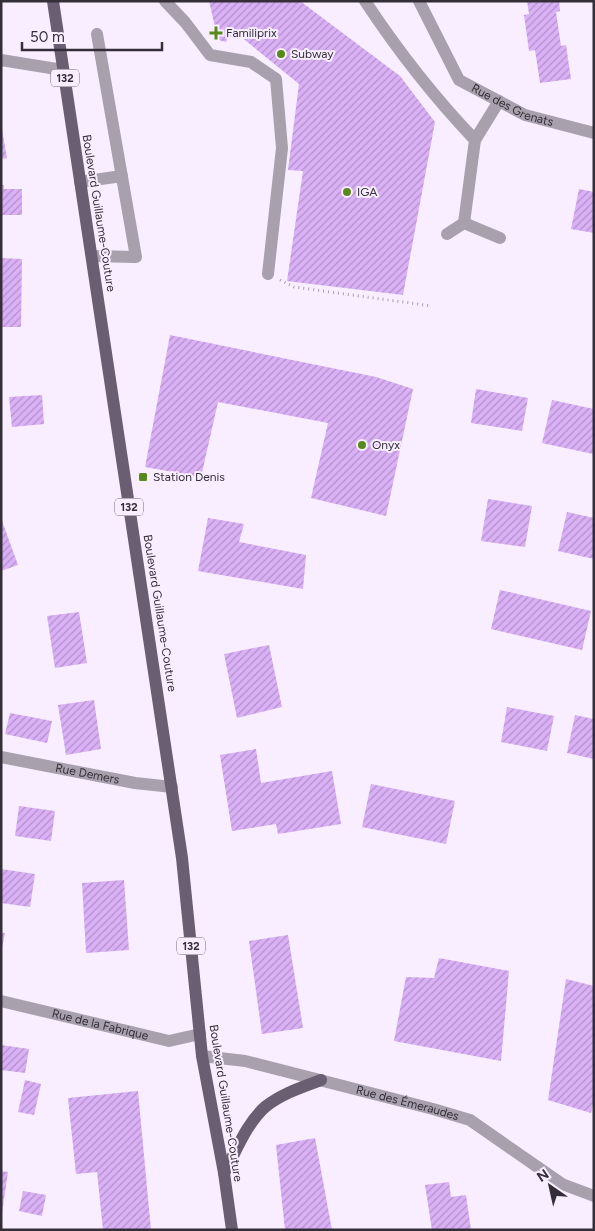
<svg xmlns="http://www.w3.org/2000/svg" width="595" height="1231" font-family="Figtree,sans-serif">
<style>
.building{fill:url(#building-hatch)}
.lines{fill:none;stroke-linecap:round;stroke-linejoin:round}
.path{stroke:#a89fae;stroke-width:3;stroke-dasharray:1 4;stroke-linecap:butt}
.minor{stroke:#a8a1ad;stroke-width:12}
.major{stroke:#6a5e73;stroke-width:12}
.poi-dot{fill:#59891d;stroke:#f8eeff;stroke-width:2}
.labels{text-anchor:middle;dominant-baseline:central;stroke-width:4;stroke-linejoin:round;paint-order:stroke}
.shield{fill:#f8eeff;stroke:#6f6874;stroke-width:1}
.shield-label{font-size:11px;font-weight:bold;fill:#342e39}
.poi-label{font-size:12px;fill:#342e39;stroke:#f8eeff;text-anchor:start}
.street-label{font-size:12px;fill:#342e39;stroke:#f8eeff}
</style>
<defs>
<pattern id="building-hatch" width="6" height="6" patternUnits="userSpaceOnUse" patternTransform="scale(1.25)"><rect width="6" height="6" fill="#dab1f6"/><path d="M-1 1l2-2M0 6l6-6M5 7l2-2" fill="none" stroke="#b290c8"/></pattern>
</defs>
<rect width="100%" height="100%" fill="#f8eeff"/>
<!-- building -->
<g class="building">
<polygon points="209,1 300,1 400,76 435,122 403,295 287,281 303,171 288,170 299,84 240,36 228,37 226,42 215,39 209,32 215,27"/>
<polygon points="527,1 559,1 560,11 556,12 561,46 566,45 571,79 540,83 535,50 529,51 524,15 529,14"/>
<polygon points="1,124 7,158 1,159"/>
<polygon points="1,185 4,185 4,189 22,189 22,215 1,215"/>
<polygon points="579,189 594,192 594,233 571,229"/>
<polygon points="1,258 22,259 21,327 1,327"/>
<polygon points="170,335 376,377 413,389 386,516 311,498 328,423 218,402 201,477 145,467"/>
<polygon points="476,389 528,398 522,431 471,423"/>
<polygon points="42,395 44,424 12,427 9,397"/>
<polygon points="552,400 594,409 593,454 542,443"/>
<polygon points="488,499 532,506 525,547 481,541"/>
<polygon points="567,512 594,518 594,559 558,551"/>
<polygon points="1,518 18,565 1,571"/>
<polygon points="208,518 244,524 239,542 306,555 303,589 198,571"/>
<polygon points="500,590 591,611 582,650 491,629"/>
<polygon points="79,612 87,663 55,668 47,616"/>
<polygon points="269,645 282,707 237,718 224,654"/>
<polygon points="94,700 101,749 66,755 58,705"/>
<polygon points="507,707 554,716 547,751 501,742"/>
<polygon points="10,713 52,721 47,743 5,734"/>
<polygon points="575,715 594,719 594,759 567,753"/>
<polygon points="256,749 261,783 332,771 341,824 278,834 276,824 232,831 220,755"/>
<polygon points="371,784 455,801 446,844 362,827"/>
<polygon points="19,806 55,811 51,841 15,836"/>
<polygon points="1,869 35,874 30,907 1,903"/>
<polygon points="124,880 129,950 86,953 82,883"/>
<polygon points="1,933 5,933 2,948 1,948"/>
<polygon points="288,935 303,1028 262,1034 249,941"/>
<polygon points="439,958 509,971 501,1061 394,1041 406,977 434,978"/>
<polygon points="566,979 594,986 594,1100 591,1113 548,1100"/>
<polygon points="1,1045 29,1049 25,1073 1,1070"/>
<polygon points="25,1080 41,1084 34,1115 18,1112"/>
<polygon points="138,1091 151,1230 103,1230 97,1172 76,1174 68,1098"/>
<polygon points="315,1138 332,1230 285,1230 276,1145"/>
<polygon points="1,1171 8,1172 2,1213 1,1213"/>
<polygon points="449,1182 451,1197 466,1195 471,1230 432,1230 425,1185"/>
<polygon points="23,1191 46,1195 42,1216 19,1211"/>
</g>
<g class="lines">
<!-- path -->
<polyline class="path" points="280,280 294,287 432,306"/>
<!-- minor -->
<g class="minor">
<polyline points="165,1 185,22 210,55 251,62 276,79 282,148 268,274"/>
<path d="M365 1C398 51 434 97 475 140"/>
<path id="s1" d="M419 1 459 80 525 115 594 133"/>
<polyline points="1,60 63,70"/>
<polyline points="80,182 122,176"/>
<polyline points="464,223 475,140 499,101"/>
<polyline points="447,234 464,223 500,238"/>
<polyline points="92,256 136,257 97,34"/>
<path id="s2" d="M1 757 135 783 172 787"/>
<path id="s3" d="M1 1001 169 1041 200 1034"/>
<path id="s4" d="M202 1056 245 1061 433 1109 470 1120 562 1184 594 1196"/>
</g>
<!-- major -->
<g class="major">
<polyline points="53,1 182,858 202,1056 224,1173 232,1230"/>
<path d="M224 1173C236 1152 246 1124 265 1107 281 1094 302 1087 321 1080"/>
</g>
</g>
<!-- markers -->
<g class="poi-dot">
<path d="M213.5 25.5h5v5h5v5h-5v5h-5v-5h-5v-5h5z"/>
<circle cx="281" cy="54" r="5"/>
<circle cx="347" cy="192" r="5"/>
<circle cx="362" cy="445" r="5"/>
<rect x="138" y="472" width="10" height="10" rx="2.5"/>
</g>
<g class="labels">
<!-- shield labels -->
<g class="shield">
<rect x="51" y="69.5" width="28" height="17" rx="4"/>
<rect x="115" y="498.5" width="28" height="17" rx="4"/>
<rect x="177" y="937.5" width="28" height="17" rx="4"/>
</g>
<g class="shield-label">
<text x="65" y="78">132</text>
<text x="129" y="507">132</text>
<text x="191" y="946">132</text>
</g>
<!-- poi labels -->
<g class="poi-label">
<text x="226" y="33">Familiprix</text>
<text x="291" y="54">Subway</text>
<text x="357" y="192">IGA</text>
<text x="372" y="445">Onyx</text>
<text x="153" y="477">Station Denis</text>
</g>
<!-- street labels -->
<g class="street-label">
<text stroke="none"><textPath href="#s1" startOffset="148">Rue des Grenats</textPath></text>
<text transform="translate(99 213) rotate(81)">Boulevard Guillaume-Couture</text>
<text transform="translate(160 613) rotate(81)">Boulevard Guillaume-Couture</text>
<text stroke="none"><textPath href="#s2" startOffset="88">Rue Demers</textPath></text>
<text stroke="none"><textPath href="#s3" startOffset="102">Rue de la Fabrique</textPath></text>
<text transform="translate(226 1103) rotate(81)">Boulevard Guillaume-Couture</text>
<text stroke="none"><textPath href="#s4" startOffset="211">Rue des Émeraudes</textPath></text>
</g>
</g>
<!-- border -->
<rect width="595" height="1231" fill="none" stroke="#342e39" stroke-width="5"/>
<!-- north arrow -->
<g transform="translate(550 1186) rotate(326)" stroke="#f8eeff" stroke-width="4" paint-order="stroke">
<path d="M0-4L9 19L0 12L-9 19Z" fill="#342e39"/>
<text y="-8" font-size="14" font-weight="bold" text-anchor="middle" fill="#342e39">N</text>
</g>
<!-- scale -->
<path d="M22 42v8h140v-8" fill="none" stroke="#342e39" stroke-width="2.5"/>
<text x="30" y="42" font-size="15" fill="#342e39" stroke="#f8eeff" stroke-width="4" paint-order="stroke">50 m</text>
</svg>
